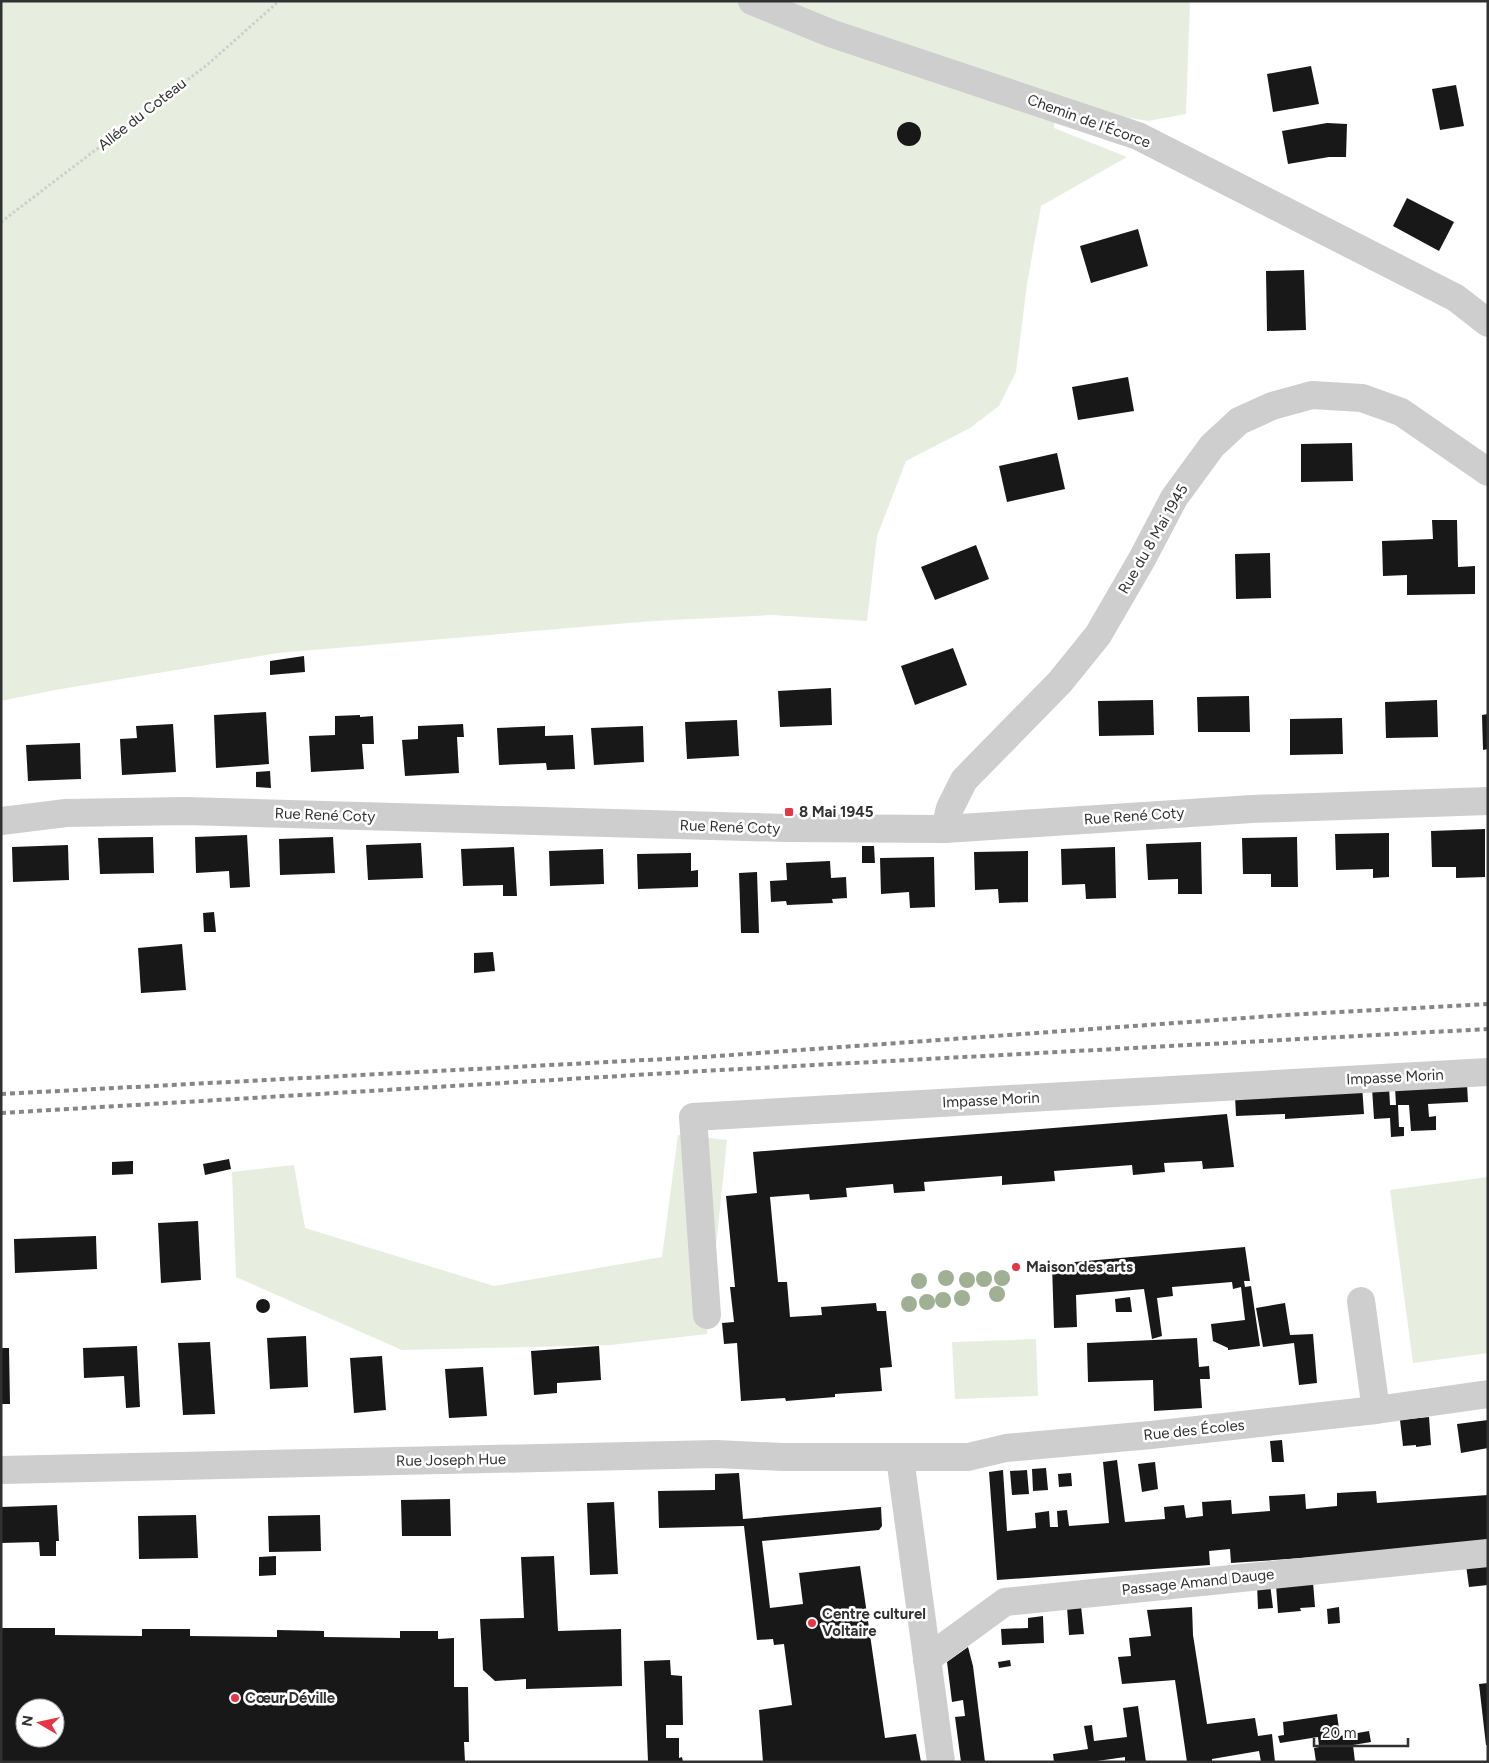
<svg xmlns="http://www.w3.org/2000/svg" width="1489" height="1763" font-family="Figtree,sans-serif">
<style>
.green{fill:#e7eedf}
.building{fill:#181818;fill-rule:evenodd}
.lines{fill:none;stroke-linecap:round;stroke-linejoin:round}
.path{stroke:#cecece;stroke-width:3;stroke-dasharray:2.5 2.5;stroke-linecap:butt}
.minor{stroke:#cecece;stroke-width:28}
.rail{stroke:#868686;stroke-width:4;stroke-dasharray:5 4;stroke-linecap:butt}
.tree{fill:#a1af94}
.poi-dot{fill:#e63544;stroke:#fff;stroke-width:2}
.labels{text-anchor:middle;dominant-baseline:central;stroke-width:5;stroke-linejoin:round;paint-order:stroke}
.street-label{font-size:15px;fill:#313131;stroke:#fff}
.poi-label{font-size:15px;font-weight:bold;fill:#313131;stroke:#fff;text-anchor:start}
</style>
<rect width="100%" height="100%" fill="#fff"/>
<!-- green -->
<g class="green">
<polygon points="1,1 1190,1 1186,114 1148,121 1056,106 1054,128 1127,157 1041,206 1027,284 1016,372 999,406 970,428 906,461 877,536 867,621 772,615 652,621 278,653 55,690 1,701"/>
<polygon points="678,1135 727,1140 707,1334 611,1345 402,1350 236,1277 232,1172 294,1165 305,1228 494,1286 662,1257"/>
<polygon points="1488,1177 1488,1353 1413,1363 1390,1190"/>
<polygon points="1036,1339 1038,1396 955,1399 952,1342"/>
</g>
<!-- building -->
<g class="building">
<polygon points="1311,66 1319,104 1273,112 1267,74"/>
<polygon points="1456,85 1464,126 1440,130 1432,89"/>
<circle cx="909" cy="134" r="12"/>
<polygon points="1327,123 1347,124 1346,157 1329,157 1288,164 1282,131"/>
<polygon points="1407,198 1454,222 1439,251 1393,226"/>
<polygon points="1138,229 1148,266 1091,283 1080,246"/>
<polygon points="1304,270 1306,330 1267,331 1266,271"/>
<polygon points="1128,377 1134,411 1078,420 1072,387"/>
<polygon points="1352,443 1353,481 1301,482 1301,444"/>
<polygon points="1057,453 1065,489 1007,502 999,466"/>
<polygon points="1432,520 1457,520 1458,567 1475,566 1475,594 1407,595 1407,575 1383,576 1382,541 1433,539"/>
<polygon points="976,545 989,579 935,600 921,567"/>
<polygon points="1270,553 1271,598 1236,599 1235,554"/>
<polygon points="953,648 967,685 915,705 901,666"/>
<polygon points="304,656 305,672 270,675 270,661"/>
<polygon points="831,688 832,725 780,727 778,691"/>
<polygon points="1249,696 1250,732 1198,732 1197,697"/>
<polygon points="1153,700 1154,735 1099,736 1098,701"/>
<polygon points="1437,700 1438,737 1386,738 1385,702"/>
<polygon points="266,712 269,764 216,768 214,715"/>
<polygon points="1488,714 1488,749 1483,750 1482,715"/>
<polygon points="360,715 360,717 373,716 374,744 362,744 364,769 311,772 309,736 335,735 335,716"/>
<polygon points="1342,718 1343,754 1290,755 1290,719"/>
<polygon points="737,720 739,756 687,759 685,722"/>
<polygon points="173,724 176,772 122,775 120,739 137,738 136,726"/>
<polygon points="463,724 464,737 457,737 459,773 405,776 402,740 418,739 418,726"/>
<polygon points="545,726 545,736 573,735 575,769 547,770 546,763 499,765 497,728"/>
<polygon points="643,726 644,762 594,765 591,728"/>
<polygon points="80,743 81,779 28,781 26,745"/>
<polygon points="270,771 271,788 256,787 256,772"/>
<polygon points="1485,829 1485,877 1456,878 1456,867 1432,867 1431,831"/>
<polygon points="1389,833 1389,877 1373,878 1373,869 1336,870 1335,834"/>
<polygon points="247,835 250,887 230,888 229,871 196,873 195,837"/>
<polygon points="153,837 154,873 100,874 98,838"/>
<polygon points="333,837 335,873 280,875 279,839"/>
<polygon points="1297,837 1298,887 1271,887 1271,874 1243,874 1242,838"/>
<polygon points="1201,842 1202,894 1178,894 1178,879 1148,880 1146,844"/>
<polygon points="421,843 423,878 368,880 366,845"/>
<polygon points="68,845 69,880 13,882 12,847"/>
<polygon points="862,846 874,846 875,863 862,863"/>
<polygon points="514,847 517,896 503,896 503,885 463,886 461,849"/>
<polygon points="1115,847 1116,898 1086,899 1085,884 1062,885 1061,849"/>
<polygon points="603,849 604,884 550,886 549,851"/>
<polygon points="1028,851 1028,902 999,903 998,889 975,890 974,852"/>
<polygon points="691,853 691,871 698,870 698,887 638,889 637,854"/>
<polygon points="934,857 935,907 910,908 909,892 881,894 880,858"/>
<polygon points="830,861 831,878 846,877 847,898 832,899 833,903 787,905 786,901 771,902 770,881 787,880 786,863"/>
<polygon points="757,872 759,933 741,933 739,873"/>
<polygon points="214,912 216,932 204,932 203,913"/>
<polygon points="182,944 186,990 141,993 138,948"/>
<polygon points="493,952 495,971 474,973 474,953"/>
<polygon points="1467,1084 1468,1102 1428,1104 1429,1117 1436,1116 1436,1130 1411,1131 1409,1105 1398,1105 1399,1127 1404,1127 1404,1136 1391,1137 1390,1118 1374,1119 1372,1088 1389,1087 1390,1105 1396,1105 1395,1087"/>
<polygon points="1362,1085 1364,1114 1285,1119 1285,1114 1236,1116 1235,1096"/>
<polygon points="1227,1114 1234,1167 1203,1169 1202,1161 1164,1163 1165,1172 1133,1175 1132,1165 1054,1171 1055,1181 1002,1185 1002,1176 924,1182 925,1191 894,1193 893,1184 846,1188 847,1197 810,1200 809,1194 770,1197 778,1282 787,1282 790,1317 822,1315 821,1307 876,1303 877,1311 886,1311 892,1367 880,1368 882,1391 835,1394 835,1397 786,1401 785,1398 741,1401 737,1343 724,1344 722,1323 734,1322 730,1287 735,1287 726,1196 757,1193 753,1152"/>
<polygon points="229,1159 231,1169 205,1175 203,1164"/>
<polygon points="133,1161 133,1174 112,1175 112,1162"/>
<polygon points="198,1221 201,1280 161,1283 158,1223"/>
<polygon points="96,1236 97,1269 15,1273 14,1239"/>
<polygon points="1245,1247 1250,1281 1244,1281 1245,1287 1251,1286 1260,1346 1228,1350 1228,1348 1213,1341 1211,1324 1245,1320 1241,1287 1233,1289 1232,1282 1172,1287 1173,1296 1157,1298 1162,1336 1152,1339 1144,1289 1076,1295 1077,1327 1054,1328 1052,1264"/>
<polygon points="1130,1297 1132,1312 1116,1312 1115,1299"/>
<circle cx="263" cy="1306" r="7"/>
<polygon points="1285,1303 1290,1335 1313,1334 1317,1383 1299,1385 1294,1343 1263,1347 1256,1308"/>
<polygon points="306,1336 308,1387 270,1389 267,1338"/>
<polygon points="1197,1338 1199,1367 1209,1366 1210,1379 1200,1379 1202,1408 1154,1411 1153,1380 1088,1382 1087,1343"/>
<polygon points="210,1342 215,1414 183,1415 178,1343"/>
<polygon points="137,1346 140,1407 126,1408 124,1376 84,1378 83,1348"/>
<polygon points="599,1346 601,1380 557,1383 557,1393 534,1395 531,1351"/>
<polygon points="1,1348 9,1348 10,1404 1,1404"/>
<polygon points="382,1356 386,1410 354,1413 350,1358"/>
<polygon points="483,1367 487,1416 449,1418 445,1369"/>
<polygon points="1429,1417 1431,1445 1416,1447 1416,1445 1403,1446 1400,1420"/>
<polygon points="1488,1420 1488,1448 1461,1453 1457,1424"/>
<polygon points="1282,1440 1284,1462 1272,1462 1270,1441"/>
<polygon points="1117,1460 1125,1522 1165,1519 1164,1507 1184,1505 1186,1518 1203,1516 1202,1502 1231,1500 1232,1514 1270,1511 1269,1496 1291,1495 1305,1494 1306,1509 1337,1506 1337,1493 1355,1492 1376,1491 1377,1503 1488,1495 1488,1545 1231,1563 1230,1549 1209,1551 1210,1565 997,1580 989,1472 1003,1470 1007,1531 1036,1528 1035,1513 1049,1511 1050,1527 1058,1527 1057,1511 1067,1510 1069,1526 1109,1523 1103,1462"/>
<polygon points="1155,1462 1158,1489 1142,1492 1138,1464"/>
<polygon points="1046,1468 1048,1490 1033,1491 1032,1469"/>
<polygon points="1027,1470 1029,1494 1012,1495 1010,1471"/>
<polygon points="739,1473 743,1519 881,1507 882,1526 879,1530 762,1541 770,1608 803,1604 799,1573 860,1566 885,1738 916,1734 921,1762 763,1762 759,1710 792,1705 784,1644 774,1645 773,1639 757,1640 744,1526 659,1528 658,1491 715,1490 715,1474"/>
<polygon points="1071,1473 1072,1486 1059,1487 1058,1474"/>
<polygon points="450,1499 451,1536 402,1536 401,1500"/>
<polygon points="614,1502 618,1574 590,1575 587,1503"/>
<polygon points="57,1505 59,1541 56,1541 56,1556 40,1556 39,1542 1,1543 1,1507"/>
<polygon points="196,1515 198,1558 139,1559 138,1516"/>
<polygon points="320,1515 321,1551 269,1552 268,1516"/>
<polygon points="276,1556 276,1575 259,1576 259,1557"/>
<polygon points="554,1556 558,1631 621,1629 622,1686 526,1689 526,1679 495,1681 483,1670 480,1619 524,1618 521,1557"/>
<polygon points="1488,1564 1488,1585 1469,1587 1466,1565"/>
<polygon points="1313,1582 1315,1607 1300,1608 1301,1611 1278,1613 1276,1585"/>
<polygon points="1270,1584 1273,1608 1258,1609 1257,1585"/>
<polygon points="1081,1606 1084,1634 1069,1635 1067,1607"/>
<polygon points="1192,1607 1193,1635 1207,1724 1255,1718 1258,1736 1272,1734 1275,1762 1261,1762 1259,1751 1212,1759 1212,1762 1187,1762 1175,1680 1122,1684 1118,1657 1131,1656 1129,1638 1151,1636 1147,1610"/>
<polygon points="1339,1607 1340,1623 1328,1624 1327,1609"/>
<polygon points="1043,1616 1044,1643 1002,1645 1001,1629 1028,1628 1028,1618"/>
<path d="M1 1628H55V1635L142 1636V1629H190V1636L277 1637V1630L324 1631V1637L400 1638V1631H438V1639L454 1638V1687H468L469 1742H464L465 1762H1ZM25 1708H55V1738H25Z"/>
<polygon points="968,1647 973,1666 985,1762 961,1762 955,1717 965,1716 963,1700 952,1702 947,1662"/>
<polygon points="670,1660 671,1675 682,1676 683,1725 666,1725 666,1738 679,1738 679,1758 682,1757 683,1762 648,1762 644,1661"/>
<polygon points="1010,1660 1011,1666 999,1668 998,1662"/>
<polygon points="1488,1683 1488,1745 1486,1745 1479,1684"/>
<polygon points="1138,1706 1146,1762 1125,1762 1125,1757 1090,1762 1054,1762 1053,1754 1088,1749 1084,1726 1092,1725 1094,1741 1127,1737 1123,1708"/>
<polygon points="1337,1714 1340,1736 1369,1731 1371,1742 1353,1745 1355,1762 1316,1762 1314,1748 1319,1747 1318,1737 1280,1743 1278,1736 1284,1735 1283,1722"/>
</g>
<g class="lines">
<!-- path -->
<polyline class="path" points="1,222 207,65 279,1"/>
<!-- minor -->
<g class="minor">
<polyline points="752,1 830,33 1138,136 1456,298 1488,323"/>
<polyline points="1,821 66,813 186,811 786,828 945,829 1252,809 1488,801"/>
<polyline points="945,829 950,808 964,780 1060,682 1098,635 1142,559 1174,498 1212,446 1239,421 1272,406 1312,395 1362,398 1401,412 1488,472"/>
<polyline points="1361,1301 1376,1410"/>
<polyline points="707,1315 693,1117 1488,1072"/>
<polyline points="900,1458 941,1762"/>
<polyline points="1,1470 716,1454 783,1457 968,1457 1006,1448 1151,1435 1376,1410 1488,1394"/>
<polyline points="927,1659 1005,1602 1488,1553"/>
</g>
<!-- rail -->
<g class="rail">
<polyline points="1,1094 703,1057 1286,1015 1488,1004"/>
<polyline points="1,1113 703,1071 1488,1029"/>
</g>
</g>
<!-- trees -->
<g class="tree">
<circle cx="946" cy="1278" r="8"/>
<circle cx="1002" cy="1278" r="8"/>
<circle cx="984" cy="1279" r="8"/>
<circle cx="967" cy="1280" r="8"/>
<circle cx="919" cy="1281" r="8"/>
<circle cx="997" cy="1294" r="8"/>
<circle cx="962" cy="1298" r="8"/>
<circle cx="943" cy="1300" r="8"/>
<circle cx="927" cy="1302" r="8"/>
<circle cx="909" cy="1304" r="8"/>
</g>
<!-- markers -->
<g class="poi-dot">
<rect x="784" y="807" width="10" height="10" rx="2.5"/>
<circle cx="1016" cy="1267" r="5"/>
<circle cx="812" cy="1623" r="5"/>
<circle cx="235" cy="1698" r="5"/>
</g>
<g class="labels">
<!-- street labels -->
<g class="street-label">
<text transform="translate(142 114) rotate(-38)">Allée du Coteau</text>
<text transform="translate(1089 121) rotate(20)">Chemin de l'Écorce</text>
<text transform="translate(1153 539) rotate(-60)">Rue du 8 Mai 1945</text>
<text transform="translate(325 815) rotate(2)">Rue René Coty</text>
<text transform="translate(1134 816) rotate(-4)">Rue René Coty</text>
<text transform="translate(730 827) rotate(2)">Rue René Coty</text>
<text transform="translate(1395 1077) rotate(-3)">Impasse Morin</text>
<text transform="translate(991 1100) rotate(-3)">Impasse Morin</text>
<text transform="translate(1194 1430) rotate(-6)">Rue des Écoles</text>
<text transform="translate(451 1460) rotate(-1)">Rue Joseph Hue</text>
<text transform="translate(1198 1582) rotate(-6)">Passage Amand Dauge</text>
</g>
<!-- poi labels -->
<g class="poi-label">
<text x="799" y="812">8 Mai 1945</text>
<text x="1026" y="1267">Maison des arts</text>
<text x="822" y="1614">Centre culturel<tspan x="822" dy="17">Voltaire</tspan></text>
<text x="245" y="1698">Cœur Déville</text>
</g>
</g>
<!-- border -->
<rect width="1489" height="1763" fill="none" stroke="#313131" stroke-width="5"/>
<!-- north arrow -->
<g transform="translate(40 1723) rotate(279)"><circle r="24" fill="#ffffff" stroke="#adadad"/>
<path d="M0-4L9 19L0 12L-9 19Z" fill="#e63544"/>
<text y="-8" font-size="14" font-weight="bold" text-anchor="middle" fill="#313131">N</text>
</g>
<!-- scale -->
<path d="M1314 1738v8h94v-8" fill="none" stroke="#313131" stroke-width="2.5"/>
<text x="1322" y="1738" font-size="15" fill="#313131" stroke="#ffffff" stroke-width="4" paint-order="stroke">20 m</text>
</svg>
